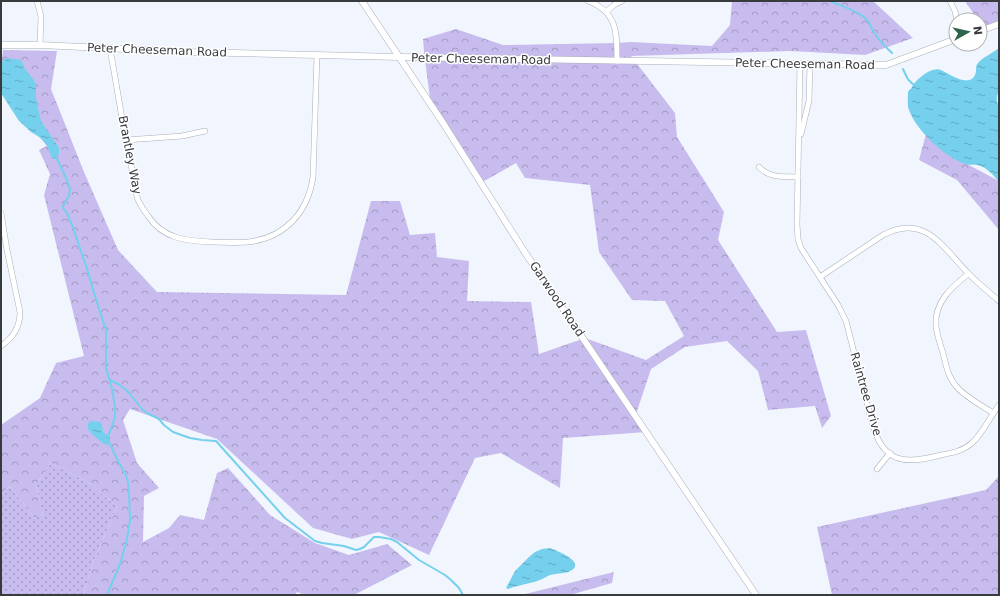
<svg xmlns="http://www.w3.org/2000/svg" width="1000" height="596" font-family="'DejaVu Sans',sans-serif">
<style>
.grass{fill:url(#grass-dots)}
.forest{fill:url(#forest-crowns)}
.water{fill:url(#water-ripples)}
.lines{fill:none;stroke-linecap:round;stroke-linejoin:round}
.stream{stroke:#74d0ec;stroke-width:2}
.minor-casing{stroke:#a9afb8;stroke-width:6}
.tertiary-casing{stroke:#a9afb8;stroke-width:7}
.minor{stroke:#fff;stroke-width:5}
.tertiary{stroke:#fff;stroke-width:6}
.labels{text-anchor:middle;dominant-baseline:central;stroke-width:3;stroke-linejoin:round;paint-order:stroke}
.street-label{font-size:12px;fill:#383b3e;stroke:#fff}
</style>
<defs>
<pattern id="grass-dots" width="8" height="8" patternUnits="userSpaceOnUse"><rect width="8" height="8" fill="#c8bcee"/><path d="M2 2h.1M6 6h.1" fill="none" stroke="#a39ac2" stroke-width="1.8" stroke-linecap="round"/></pattern>
<pattern id="forest-crowns" width="20" height="18" patternUnits="userSpaceOnUse"><rect width="20" height="18" fill="#c8bcee"/><path d="M2 6a3 3 0 1 1 6 0M12 15a3 3 0 1 1 6 0" fill="none" stroke="#a39ac2"/></pattern>
<pattern id="water-ripples" width="26" height="14" patternUnits="userSpaceOnUse"><rect width="26" height="14" fill="#74d0ec"/><path d="M2 4q2-2 4 0t4 0M15 11q2-2 4 0t4 0" fill="none" stroke="#60aac1"/></pattern>
</defs>
<rect width="100%" height="100%" fill="#f1f6fe"/>
<!-- grass -->
<polygon class="grass" points="51,463 91,484 117,507 94,560 83,595 1,595 1,494 10,486 34,518 43,515 36,485"/>
<!-- forest -->
<g class="forest">
<polygon points="732,1 873,1 913,38 865,55 790,51 631,56 675,113 677,137 724,212 718,240 777,332 806,330 831,416 822,428 815,406 768,410 758,371 727,341 685,347 651,369 636,414 647,432 563,438 560,488 501,453 475,458 429,555 379,532 352,539 313,528 217,439 130,409 123,420 137,463 159,488 144,496 143,542 169,528 180,515 204,520 217,473 228,468 270,515 315,543 349,555 387,544 412,565 354,595 305,595 297,592 295,595 83,595 94,560 117,507 91,484 51,463 36,485 43,515 34,518 10,486 1,494 1,425 40,398 56,363 84,356 44,195 50,174 39,150 47,146 1,92 1,68 3,50 57,51 51,89 84,172 118,250 157,292 346,295 371,201 400,201 410,235 435,233 437,257 469,261 467,301 531,302 539,354 585,338 646,360 684,336 665,301 632,300 599,252 590,185 525,178 516,163 479,184 431,106 424,52 423,39 456,29 503,45 616,43 631,42 712,46 730,25"/>
<polygon points="965,1 999,1 999,25 984,30 980,23 980,20 978,20"/>
<polygon points="927,130 950,155 999,181 999,230 957,180 919,160"/>
<polygon points="999,476 999,595 832,595 817,527 986,490"/>
<polygon points="614,572 612,583 570,595 521,595"/>
</g>
<!-- water -->
<g class="water">
<path d="M999 48V91C996 97 996 101 999 106V182C993 175 987 167 977 165 972 164 969 166 963 163 944 156 916 130 909 110 907 106 908 98 908 92L910 89H911C915 80 931 66 941 70 949 74 969 88 975 75 977 71 975 66 978 63 982 58 994 52 999 48Z"/>
<polygon points="7,58 21,60 23,64 25,69 34,80 36,85 36,98 41,121 59,148 59,154 55,159 54,159 52,158 46,144 41,138 31,132 19,121 1,93 1,65 3,60"/>
<path d="M91 421 100 422 102 424 103 432 110 437V440L109 444 106 445C101 442 91 434 88 429 87 427 88 424 89 422Z"/>
<path d="M550 548C555 550 585 561 572 570 567 574 557 573 550 575 547 576 545 578 542 579 538 581 534 582 530 583 523 585 515 586 508 589L506 588 515 571 529 557 535 552 542 549Z"/>
</g>
<g class="lines">
<!-- stream -->
<g class="stream">
<path d="M830 1C841 6 859 11 867 20 870 24 872 29 875 34 879 41 886 47 892 53"/>
<path d="M903 69C907 77 907 81 916 86"/>
<polyline points="56,157 66,178 70,189 69,196 63,206 63,208 67,213 72,225 87,269 94,293 106,330 106,368 112,389 115,407 115,415 113,424 108,436 108,440 119,463 126,475 128,482 129,494 130,520 127,539 120,564 107,595"/>
<polyline points="110,380 118,384 124,388 130,394 142,409 147,413 159,419 164,425 173,432 190,438 202,440 216,441 285,518 315,541 322,543 344,546 356,550 360,549 364,547 374,537 379,537 391,539 397,542 419,560 445,575 451,580 459,588 463,595"/>
</g>
<defs>
<g id="minor">
<polyline points="37,1 41,16 40,45"/>
<path d="M588 1C618 12 617 34 617 61"/>
<polyline points="950,1 955,11 957,20"/>
<polyline points="606,12 614,5 622,1"/>
<path d="M110 49C116 81 121 114 127 147 130 158 132 169 134 180 135 186 136 194 138 200 141 206 144 211 148 216 163 239 187 241 212 242 224 242 236 243 248 242 285 238 308 212 313 177L317 55"/>
<path d="M800 64 797 224 798 239 801 248 838 305 846 321 872 423C883 463 904 465 941 455 952 453 963 451 972 443 983 433 990 417 999 405"/>
<polyline points="801,134 809,101 810,64"/>
<polyline points="126,140 182,136 205,131"/>
<path d="M759 167C771 179 782 176 798 177"/>
<path d="M1 213 7 250 20 312C20 327 13 338 1 346"/>
<path d="M968 274C952 287 934 302 936 326 937 335 940 344 943 353 946 365 948 377 956 386 965 397 981 405 993 413"/>
<path d="M820 277 883 235C924 213 942 246 967 272 976 282 988 291 999 301"/>
<polyline points="877,469 890,453"/>
</g>
<g id="tertiary">
<polyline points="362,1 445,126 524,251 756,595"/>
<polyline points="980,31 999,24"/>
<polyline points="1,45 40,45 190,52 399,57 886,65 956,39"/>
</g>
</defs>
<!-- minor casing -->
<use href="#minor" class="minor-casing"/>
<!-- tertiary casing -->
<use href="#tertiary" class="tertiary-casing"/>
<!-- minor -->
<use href="#minor" class="minor"/>
<!-- tertiary -->
<use href="#tertiary" class="tertiary"/>
</g>
<g class="labels">
<!-- street labels -->
<g class="street-label">
<text transform="translate(157 50) rotate(2)">Peter Cheeseman Road</text>
<text transform="translate(481 59) rotate(1)">Peter Cheeseman Road</text>
<text transform="translate(805 64) rotate(1)">Peter Cheeseman Road</text>
<text transform="translate(130 155) rotate(79)">Brantley Way</text>
<text transform="translate(557 299) rotate(56)">Garwood Road</text>
<text transform="translate(866 394) rotate(74)">Raintree Drive</text>
</g>
</g>
<!-- border -->
<rect width="1000" height="596" fill="none" stroke="#383b3e" stroke-width="4"/>
<!-- north arrow -->
<g transform="translate(968 32) rotate(82)"><circle r="19" fill="#ffffff" stroke="#afb1b2"/>
<path d="M0-3L7 15L0 10L-7 15Z" fill="#2d654c"/>
<text y="-6" font-size="11" font-weight="bold" text-anchor="middle" fill="#383b3e">N</text>
</g>
</svg>
